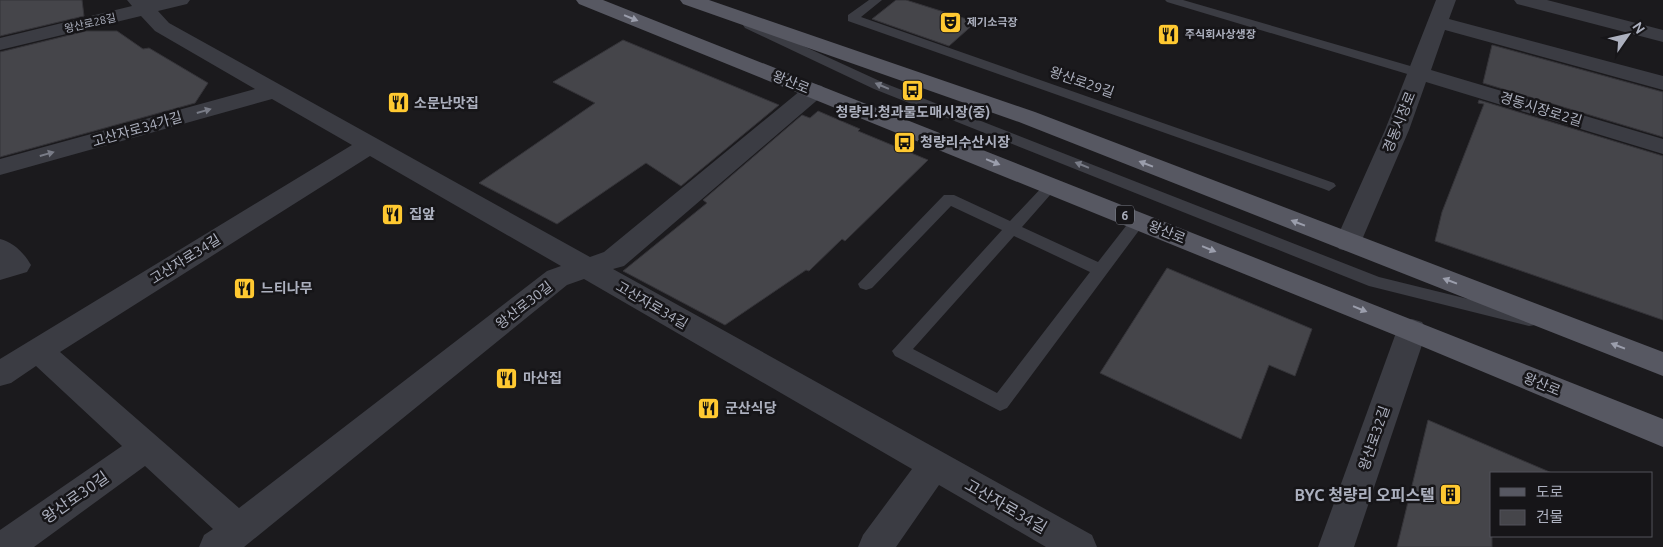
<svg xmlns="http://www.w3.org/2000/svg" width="1663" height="547" font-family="Ubuntu,'Noto Sans KR',sans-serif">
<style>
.building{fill:#45454a;stroke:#353439}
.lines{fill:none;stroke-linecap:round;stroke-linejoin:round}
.service{fill:#3b3c43;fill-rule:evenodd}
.minor{fill:#3b3c43;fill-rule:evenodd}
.primary{fill:#575862;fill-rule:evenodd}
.oneway{fill:#9b9eac}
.oneway2{fill:#797c87}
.labels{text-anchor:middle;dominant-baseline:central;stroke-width:5;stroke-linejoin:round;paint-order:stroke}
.far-poi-label{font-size:11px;font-weight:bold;fill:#acb0be;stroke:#161518;text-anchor:start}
.far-street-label{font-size:11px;fill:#acb0be;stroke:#161518}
.shield{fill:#161518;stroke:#7f828c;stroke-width:1}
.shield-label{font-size:12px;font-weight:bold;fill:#acb0be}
.street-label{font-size:14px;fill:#acb0be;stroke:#161518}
.poi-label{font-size:14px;font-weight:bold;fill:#acb0be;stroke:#161518;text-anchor:start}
.near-poi-label{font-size:16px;font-weight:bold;fill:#acb0be;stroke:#161518;text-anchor:end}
.near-street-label{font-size:16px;fill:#acb0be;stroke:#161518}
</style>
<rect width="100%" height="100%" fill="#1b1a1d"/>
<!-- building -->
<g class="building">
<polygon points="0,0 82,0 84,16 0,36"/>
<polygon points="896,0 906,0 976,22 949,46 872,19"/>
<polygon points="86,31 117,31 143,49 149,48 208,83 195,103 0,157 0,52"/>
<polygon points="623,40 779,105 681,186 646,163 557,224 479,183 595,103 553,82"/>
<polygon points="1492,45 1663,92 1663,137 1483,83"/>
<polygon points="1479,100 1663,156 1663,320 1435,241 1442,212 1484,104 1478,103"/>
<polygon points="818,111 860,129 858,131 928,160 845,241 842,239 809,271 806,270 725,325 623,271 707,203 703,200 802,115 810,118"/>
<polygon points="1167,268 1312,329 1295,376 1269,365 1241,439 1100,373"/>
<polygon points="1428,420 1552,473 1492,473 1492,547 1397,547"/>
</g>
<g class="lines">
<!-- service -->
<g class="service">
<polygon points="869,0 882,0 861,17 1334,183 1336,186 1329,191 1324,189 848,21 848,15"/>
<polygon points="1165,0 1183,0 1424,70 1425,73 1424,76 1414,76 1167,2"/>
<polygon points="749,21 884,83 1379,277 1529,314 1535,315 1538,320 1535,325 1529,326 1369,286 874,89 745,28 743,25 745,22"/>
<path d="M1051 181 1058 186 1022 227 1098 262 1133 217H1143L1146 221 1007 408 1000 411 895 356 892 351 1002 230 951 206 872 288 866 290 860 288 858 284 944 195H954L1010 221 1046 183ZM1014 236 1090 272 997 393 913 349Z"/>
</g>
<!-- minor -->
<g class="minor">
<path d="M127 0H190L187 4 158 11 169 23 590 257 604 252 806 86 814 84 822 86 825 91 822 96 624 266 613 269 1092 535 1097 547H1046L939 485 896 547H858L863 535 912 469 584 279 567 285 244 547H199L204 535 213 529 145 466 34 547H0V530L122 446 36 366 11 383 0 386V359L352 145 272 99 0 175V159L255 89 155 31 141 16 0 50V38L132 6ZM370 156 561 266 547 271 239 508 60 352Z"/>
<polygon points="1436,0 1456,0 1449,19 1663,76 1663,90 1445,30 1431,70 1663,139 1663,154 1426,82 1409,130 1361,242 1357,249 1348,251 1339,249 1335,242 1385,130"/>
<polygon points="1514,0 1547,0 1663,30 1663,42 1517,4"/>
<path d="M0 239C13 242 24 253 31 265L27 272 0 280Z"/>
<polygon points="1412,319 1422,322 1427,330 1354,547 1318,547 1397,330 1402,322"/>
</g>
<!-- primary -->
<g class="primary">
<polygon points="576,0 603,0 1663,419 1663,447 1402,338 579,4"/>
<polygon points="680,0 709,0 1035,112 1663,352 1663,376 1019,122 683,4"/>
</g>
</g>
<!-- one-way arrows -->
<defs><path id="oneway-solid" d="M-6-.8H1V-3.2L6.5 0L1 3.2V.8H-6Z" transform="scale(1.25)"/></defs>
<g class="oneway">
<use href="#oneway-solid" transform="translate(631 18) rotate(22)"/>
<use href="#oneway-solid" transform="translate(993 162) rotate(22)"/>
<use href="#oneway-solid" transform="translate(1146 164) rotate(-159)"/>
<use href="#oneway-solid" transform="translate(1298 223) rotate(-159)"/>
<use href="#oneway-solid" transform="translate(1209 249) rotate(22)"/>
<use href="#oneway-solid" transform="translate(1450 281) rotate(-159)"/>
<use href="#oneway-solid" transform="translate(1360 309) rotate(22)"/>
<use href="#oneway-solid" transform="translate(1618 346) rotate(-159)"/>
</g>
<g class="oneway2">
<use href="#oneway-solid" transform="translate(882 86) rotate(-157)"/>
<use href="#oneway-solid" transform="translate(204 111) rotate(-16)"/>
<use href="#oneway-solid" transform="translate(47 154) rotate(-16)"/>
<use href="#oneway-solid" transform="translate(1082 165) rotate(-158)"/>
</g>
<!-- icons -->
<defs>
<symbol id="theatre-square" viewBox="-11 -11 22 22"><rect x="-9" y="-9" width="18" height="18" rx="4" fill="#ffc931" stroke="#161518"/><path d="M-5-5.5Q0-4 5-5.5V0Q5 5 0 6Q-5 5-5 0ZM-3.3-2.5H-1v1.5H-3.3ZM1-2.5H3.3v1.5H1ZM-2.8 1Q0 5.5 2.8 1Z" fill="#111"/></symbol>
<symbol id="restaurant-square" viewBox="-11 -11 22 22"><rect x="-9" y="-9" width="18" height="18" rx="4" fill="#ffc931" stroke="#161518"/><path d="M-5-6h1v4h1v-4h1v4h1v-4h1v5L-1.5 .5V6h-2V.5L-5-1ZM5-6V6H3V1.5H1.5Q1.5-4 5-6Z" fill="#111"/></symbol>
<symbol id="bus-square" viewBox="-11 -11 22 22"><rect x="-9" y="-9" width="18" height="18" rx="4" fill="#ffc931" stroke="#161518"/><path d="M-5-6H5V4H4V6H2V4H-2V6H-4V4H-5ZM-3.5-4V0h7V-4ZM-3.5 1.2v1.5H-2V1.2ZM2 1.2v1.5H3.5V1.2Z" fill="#111"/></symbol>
<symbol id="building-square" viewBox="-11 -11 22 22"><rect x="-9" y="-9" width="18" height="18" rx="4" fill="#ffc931" stroke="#161518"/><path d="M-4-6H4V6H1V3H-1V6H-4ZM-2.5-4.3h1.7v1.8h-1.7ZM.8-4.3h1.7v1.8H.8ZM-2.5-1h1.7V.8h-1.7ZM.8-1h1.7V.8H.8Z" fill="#111"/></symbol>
</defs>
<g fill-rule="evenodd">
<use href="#theatre-square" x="938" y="10" width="25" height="25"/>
<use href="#restaurant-square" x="1156" y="22" width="25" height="25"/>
<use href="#bus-square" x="900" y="78" width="25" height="25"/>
<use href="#restaurant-square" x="386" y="90" width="25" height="25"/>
<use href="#bus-square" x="892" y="130" width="25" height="25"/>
<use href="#restaurant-square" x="380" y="202" width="25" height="25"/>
<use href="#restaurant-square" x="232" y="276" width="25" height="25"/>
<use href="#restaurant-square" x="494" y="366" width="25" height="25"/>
<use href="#restaurant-square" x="696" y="396" width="25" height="25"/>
<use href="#building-square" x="1438" y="482" width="25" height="25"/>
</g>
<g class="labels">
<!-- far-poi labels -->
<g class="far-poi-label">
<text x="967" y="22">제기소극장</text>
<text x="1185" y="34">주식회사상생장</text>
</g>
<!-- far-street labels -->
<g class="far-street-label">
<text transform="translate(90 23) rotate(-13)">왕산로28길</text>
</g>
<!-- shield labels -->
<rect class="shield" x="1116" y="205.5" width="18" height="19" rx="4"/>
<g class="shield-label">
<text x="1125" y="215">6</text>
</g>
<!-- street labels -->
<g class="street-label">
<text transform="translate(791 82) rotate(22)">왕산로</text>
<text transform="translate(1082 82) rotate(19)">왕산로29길</text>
<text transform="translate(1541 109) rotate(17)">경동시장로2길</text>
<text transform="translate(1399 122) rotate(-68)">경동시장로</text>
<text transform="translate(137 129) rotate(-16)">고산자로34가길</text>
<text transform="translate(1167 232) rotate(22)">왕산로</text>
<text transform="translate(185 259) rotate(-32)">고산자로34길</text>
<text transform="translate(524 305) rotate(-38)">왕산로30길</text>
<text transform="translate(652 305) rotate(30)">고산자로34길</text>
<text transform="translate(1542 384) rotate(22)">왕산로</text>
<text transform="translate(1374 438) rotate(-71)">왕산로32길</text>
</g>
<!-- poi labels -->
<g class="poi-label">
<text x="414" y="103">소문난맛집</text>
<text x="913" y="112" text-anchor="middle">청량리.청과물도매시장(중)</text>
<text x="920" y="142">청량리수산시장</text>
<text x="409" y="214">집앞</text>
<text x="261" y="288">느티나무</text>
<text x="523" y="378">마산집</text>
<text x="725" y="408">군산식당</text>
</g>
<!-- near-poi labels -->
<g class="near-poi-label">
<text x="1435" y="495">BYC 청량리 오피스텔</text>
</g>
<!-- near-street labels -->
<g class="near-street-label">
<text transform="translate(75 497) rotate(-35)">왕산로30길</text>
<text transform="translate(1006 506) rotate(30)">고산자로34길</text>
</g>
</g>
<!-- legend -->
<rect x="1490" y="472" width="162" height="65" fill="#161518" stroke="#52535a"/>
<rect x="1500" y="488" width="25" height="8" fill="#575862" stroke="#52535a"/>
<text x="1536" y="497" font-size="15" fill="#acb0be">도로</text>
<rect x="1500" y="510" width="25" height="15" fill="#45454a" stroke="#52535a"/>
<text x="1536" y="522" font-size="15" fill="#acb0be">건물</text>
<!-- north arrow -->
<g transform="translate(1628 35) rotate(56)" stroke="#161518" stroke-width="4" paint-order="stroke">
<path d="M0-4L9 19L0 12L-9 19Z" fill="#acb0be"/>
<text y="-8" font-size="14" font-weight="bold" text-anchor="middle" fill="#acb0be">N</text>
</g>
</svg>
